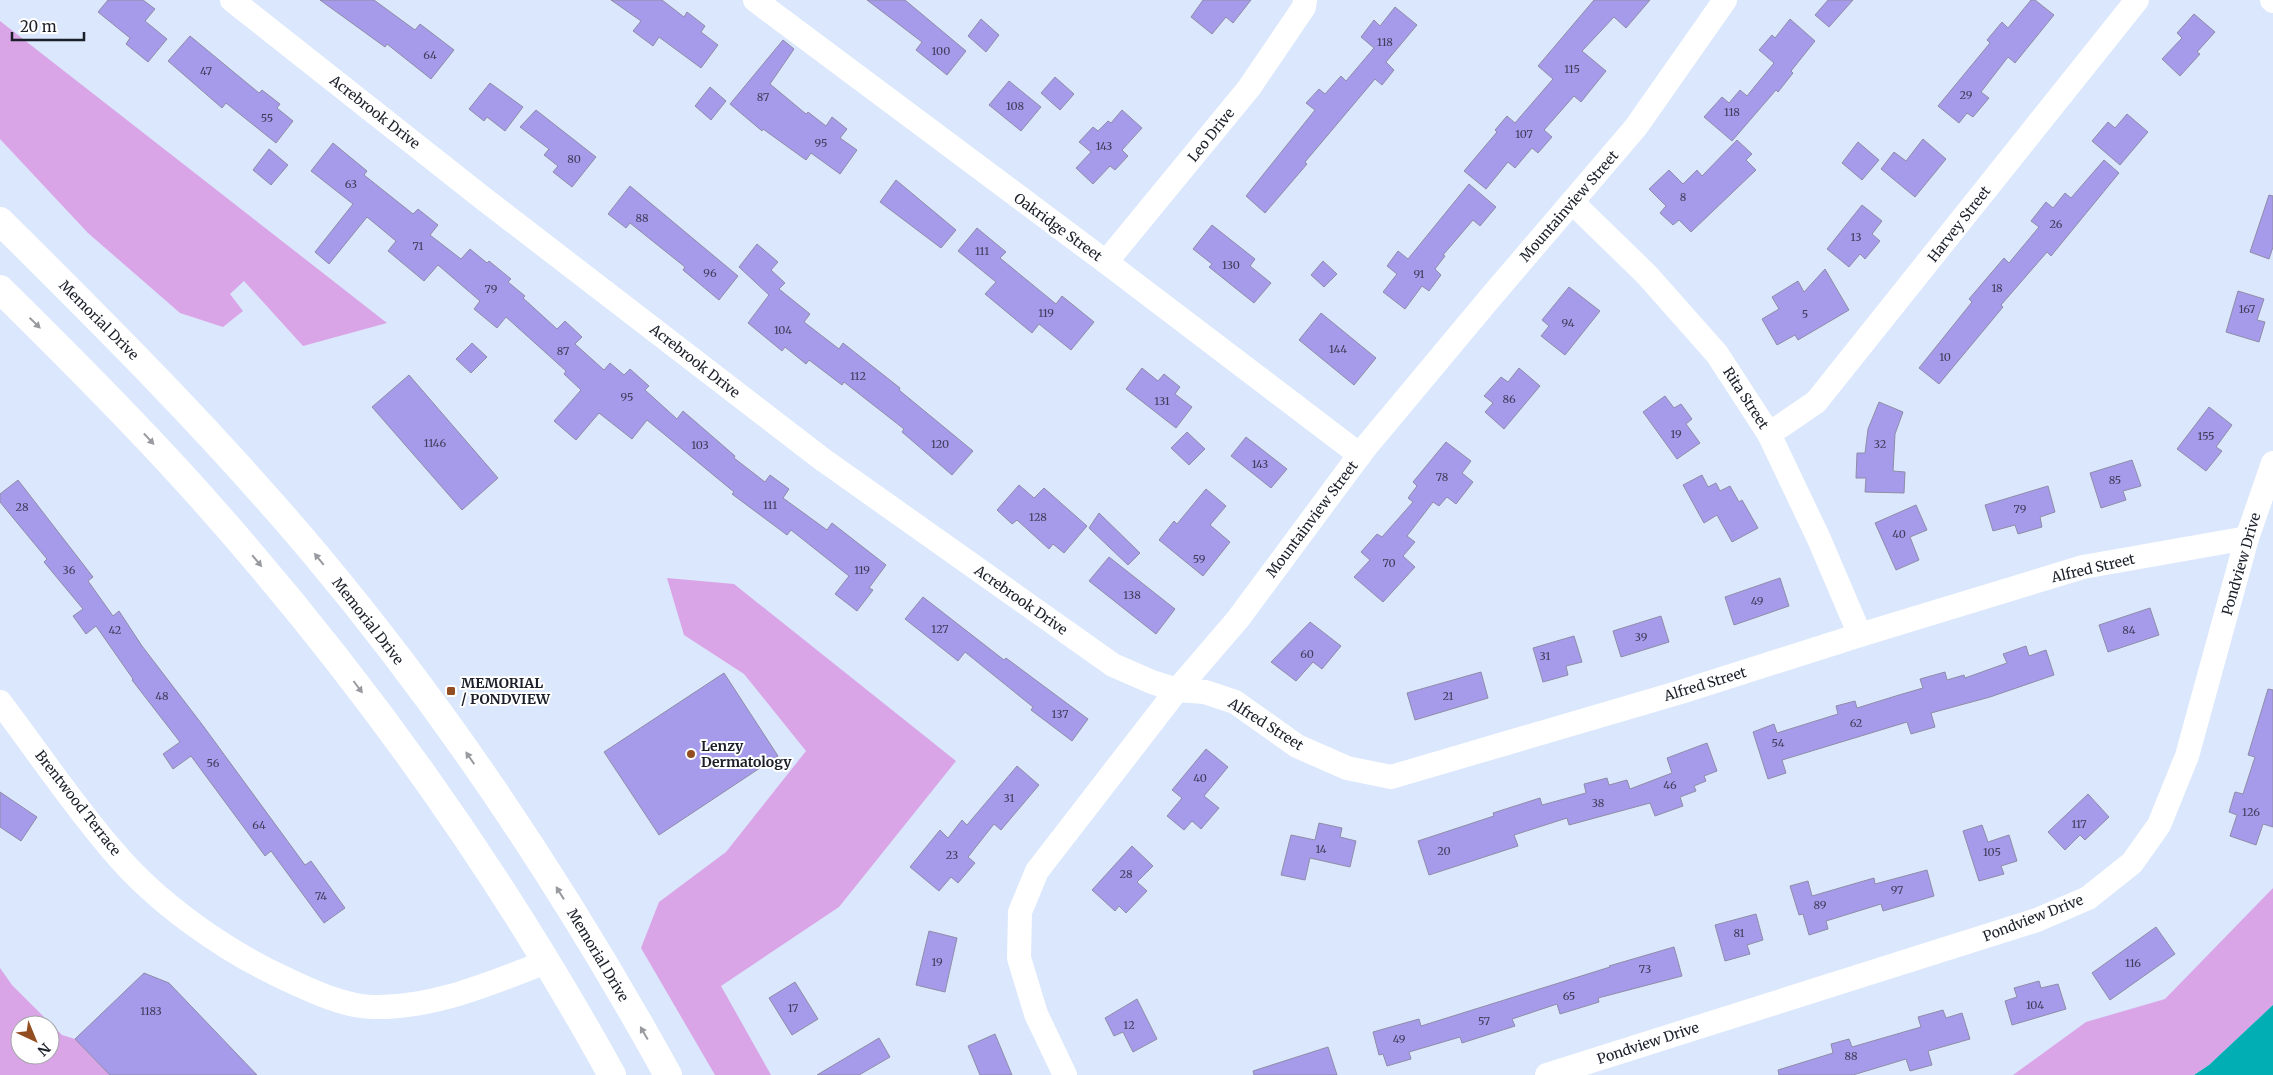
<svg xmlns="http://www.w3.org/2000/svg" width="2273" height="1075" font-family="Merriweather,serif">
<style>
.green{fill:#daa5e6;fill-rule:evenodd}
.water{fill:#00aeb3}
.building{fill:#a69aeb;stroke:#8f8da7}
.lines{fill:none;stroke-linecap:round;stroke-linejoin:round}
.street{stroke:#fff;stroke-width:24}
.primary{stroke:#fff;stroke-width:28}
.oneway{fill:#989a9f}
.poi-dot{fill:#924e20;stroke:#fff;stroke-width:2}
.labels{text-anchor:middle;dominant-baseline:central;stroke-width:4;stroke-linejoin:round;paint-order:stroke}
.number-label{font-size:11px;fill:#3d3e5a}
.street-label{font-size:14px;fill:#1a1f29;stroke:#fff}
.poi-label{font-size:14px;font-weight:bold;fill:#1a1f29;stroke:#fff;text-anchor:start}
</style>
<rect width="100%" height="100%" fill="#dae7fc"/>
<!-- green -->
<g class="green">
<polygon points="0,21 387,323 303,346 244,281 230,294 243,311 223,327 180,313 88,233 0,139"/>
<polygon points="667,578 734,584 956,761 839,907 721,986 771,1075 715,1075 641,948 659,902 726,852 806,751 744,674 684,635"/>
<polygon points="2273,888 2273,1005 2209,1065 2194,1075 2013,1075 2086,1022 2165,999"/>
<path d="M0 968 12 985 62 1035 75 1039 110 1075H0ZM20 1025H50V1055H20Z"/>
</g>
<!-- water -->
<polygon class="water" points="2273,1005 2273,1075 2194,1075 2209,1065"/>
<!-- building -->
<g class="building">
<polygon points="108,0 143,0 155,9 145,21 167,39 148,62 126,44 130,38 98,12"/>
<polygon points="320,0 374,0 415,30 420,24 454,50 431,79 387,44 385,47"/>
<polygon points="611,0 662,0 684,17 687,12 705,26 701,32 718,45 701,68 659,37 653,46 633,31 641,21"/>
<polygon points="867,0 905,0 966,51 947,75 916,50 922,42"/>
<polygon points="1203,0 1251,0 1233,23 1226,17 1212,34 1191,17"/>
<polygon points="1594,0 1650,0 1626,28 1614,17 1582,51 1606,71 1581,102 1574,96 1544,130 1552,137 1538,153 1532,148 1515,168 1508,162 1486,189 1464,171 1497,132 1495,130 1507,116 1515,123 1553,79 1538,66"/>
<polygon points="1828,0 1853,0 1829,27 1815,15"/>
<polygon points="2031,0 2035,0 2054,15 2015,63 2008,57 1981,92 1989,98 1973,117 1967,113 1959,123 1938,106 1990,43 1987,40 2002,22 2008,28"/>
<polygon points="1395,7 1417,25 1386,62 1394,70 1382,85 1375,79 1305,162 1307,164 1265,213 1246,196 1315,110 1306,103 1319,89 1325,94 1341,76 1346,81 1374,48 1361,37 1374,20 1380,26"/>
<polygon points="2194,14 2215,32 2197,52 2200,54 2180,76 2162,59 2182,38 2177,33"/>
<polygon points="981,19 999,35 986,52 968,36"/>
<polygon points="1790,19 1815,41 1791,71 1793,73 1778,92 1776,90 1732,141 1704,117 1722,97 1729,103 1740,90 1747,96 1774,63 1759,50 1772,35 1775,38"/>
<polygon points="190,36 259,93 262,90 280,104 277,108 293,121 276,143 226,103 222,108 168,61"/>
<polygon points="783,40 794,49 770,84 806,114 808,112 826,126 832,117 847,129 840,138 857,150 840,174 811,153 806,160 763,129 762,131 730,104"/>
<polygon points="1055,77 1074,94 1060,110 1041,93"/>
<polygon points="1009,81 1041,107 1021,131 989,105"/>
<polygon points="490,83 523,107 505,131 487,117 484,121 469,109"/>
<polygon points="710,87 726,101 711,120 695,106"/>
<polygon points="536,110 596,157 572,187 553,172 558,166 544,155 549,149 520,127"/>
<polygon points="1122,110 1142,128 1122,150 1128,156 1115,170 1110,166 1093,184 1076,168 1091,152 1079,142 1093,127 1098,131 1108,121 1111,123"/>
<polygon points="2127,114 2148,132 2120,165 2092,141 2108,122 2115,128"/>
<polygon points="1923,139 1946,159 1915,197 1881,169 1894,152 1906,161"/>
<polygon points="1737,140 1752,154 1746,160 1756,170 1691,232 1679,220 1673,225 1660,213 1666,206 1649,189 1669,170 1683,184 1697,170 1702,176"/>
<polygon points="1858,142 1879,160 1862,180 1842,163"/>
<polygon points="333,143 367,171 364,175 413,214 418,209 438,225 430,235 461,259 470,249 487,263 489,261 511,279 508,282 525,296 523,298 557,329 565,321 582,337 575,344 604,370 610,363 624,375 630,369 649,386 645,390 677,419 683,411 735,456 734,458 765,482 770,475 789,489 783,498 827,530 832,523 886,565 869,588 873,590 857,611 835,594 849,576 791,530 787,535 732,494 734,492 647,420 632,439 599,413 576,440 554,421 581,390 564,374 566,371 506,317 497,328 474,309 480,301 438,265 424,281 388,251 396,241 367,217 329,264 315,252 353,204 311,171"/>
<polygon points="269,149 288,165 271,185 253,170"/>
<polygon points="2104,160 2119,173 2051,256 2047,252 2001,305 2003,307 1939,384 1919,368 1972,302 1969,299 2004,258 2009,263 2039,227 2031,221 2046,202 2053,208 2065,193 2071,198"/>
<polygon points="896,180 956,230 941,248 880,202"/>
<polygon points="1469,184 1496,207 1480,226 1473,220 1443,255 1445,256 1435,269 1441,275 1429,291 1422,286 1405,309 1383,292 1397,274 1387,266 1398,251 1408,259"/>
<polygon points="630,186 738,276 719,300 683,270 685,267 630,223 626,228 608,214"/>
<polygon points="2269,195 2273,196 2273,247 2269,259 2250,252"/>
<polygon points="1862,205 1882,221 1872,234 1880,241 1865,259 1860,254 1849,267 1827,249"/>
<polygon points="1212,225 1255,259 1250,266 1271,283 1254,303 1209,267 1212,264 1193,249"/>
<polygon points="977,228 1006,252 1000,258 1056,304 1062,296 1094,322 1071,350 1039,324 1032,333 985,294 996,282 958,251"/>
<polygon points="757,244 778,262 771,270 785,283 779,289 810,314 804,322 839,349 843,343 900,388 899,390 973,451 952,475 902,432 904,429 844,382 842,385 809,360 806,364 785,347 782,351 748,323 769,295 739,267"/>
<polygon points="1323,261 1337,274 1324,287 1311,275"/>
<polygon points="1825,269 1849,310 1798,340 1795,335 1777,345 1762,319 1779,309 1772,297 1798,281 1804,292"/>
<polygon points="1569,287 1600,311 1565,355 1541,336 1549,326 1542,320"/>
<polygon points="2238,291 2264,299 2257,320 2265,322 2259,342 2226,332"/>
<polygon points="1321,313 1376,358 1354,385 1299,340"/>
<polygon points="472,343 487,357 471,373 456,359"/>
<polygon points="1142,368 1158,381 1164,374 1180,387 1175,394 1192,407 1176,428 1126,389"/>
<polygon points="1519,368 1540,386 1504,429 1485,412 1493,403 1484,396 1501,377 1508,382"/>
<polygon points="409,375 498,478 462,510 372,407"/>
<polygon points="1665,396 1674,408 1681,404 1692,419 1686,424 1700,443 1677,459 1643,412"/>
<polygon points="1879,402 1903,412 1895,434 1893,471 1905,472 1904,493 1865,492 1866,478 1856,478 1857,453 1865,453 1868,429"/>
<polygon points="2209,407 2232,425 2216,447 2222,451 2206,471 2177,449"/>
<polygon points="1187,432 1205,449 1189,465 1171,448"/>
<polygon points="1246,437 1287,469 1271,488 1231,456"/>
<polygon points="1446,442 1471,461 1462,473 1473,482 1456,504 1447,497 1439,506 1433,502 1407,536 1415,542 1403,556 1415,567 1383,602 1354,577 1370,560 1361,552 1377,534 1382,537 1413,502 1408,498 1417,486 1413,482"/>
<polygon points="2132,460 2141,486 2123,491 2126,500 2101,508 2090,473"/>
<polygon points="1702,475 1708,487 1716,483 1720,491 1730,486 1739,502 1742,500 1758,528 1732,542 1717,515 1704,523 1683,485"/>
<polygon points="18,480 93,577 88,581 113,616 119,611 142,646 204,727 305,865 311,861 345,908 324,923 271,851 265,856 191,756 173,769 163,754 180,742 132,680 133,679 96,626 86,634 73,616 83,609 44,562 47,559 0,502 0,494"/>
<polygon points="1019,485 1034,498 1044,488 1087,526 1064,553 1053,544 1049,549 1017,520 1012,524 997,510"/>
<polygon points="2048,486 2055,512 2040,517 2042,527 2018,534 2015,525 1993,531 1985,505"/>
<polygon points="1206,489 1226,506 1210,525 1230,542 1203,576 1159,540 1174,521 1177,524"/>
<polygon points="1916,505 1927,530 1910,537 1919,560 1896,570 1875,523"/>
<polygon points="1099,513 1140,553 1128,565 1089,528"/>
<polygon points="1109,557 1175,609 1156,634 1089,581"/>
<polygon points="1780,578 1789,606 1734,625 1725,597"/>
<polygon points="923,597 1004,660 1006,658 1088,719 1072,741 1031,710 1033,707 965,652 958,661 905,619"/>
<polygon points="2150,608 2159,635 2108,652 2099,625"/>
<polygon points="1661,616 1669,642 1621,657 1613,631"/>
<polygon points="1310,622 1341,646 1322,669 1313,662 1296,681 1271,662"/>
<polygon points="1574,636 1582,662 1566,666 1568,675 1543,682 1533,648"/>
<polygon points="2026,646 2029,656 2046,650 2054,675 1990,697 1931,713 1935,727 1911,734 1907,722 1782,760 1786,773 1768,779 1753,732 1774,724 1777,733 1838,714 1836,706 1855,701 1857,708 1899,695 1923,688 1920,679 1945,672 1947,680 1964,675 1965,678 2007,663 2003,654"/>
<polygon points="1481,672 1488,698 1415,720 1407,693"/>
<polygon points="724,673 778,756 659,835 604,752"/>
<polygon points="2268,689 2273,690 2273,827 2263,824 2256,845 2230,836 2237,815 2229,812 2235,792 2243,794 2255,757 2248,755"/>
<polygon points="1707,743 1717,771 1704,776 1706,781 1694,786 1696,791 1680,797 1683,806 1655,816 1650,803 1569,825 1567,818 1514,835 1518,846 1429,875 1418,841 1494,816 1493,813 1540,798 1542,805 1586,793 1584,784 1607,778 1609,785 1627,780 1630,789 1672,773 1667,758"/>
<polygon points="1206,749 1228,767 1204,796 1219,808 1201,829 1192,821 1184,830 1167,816 1182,798 1172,790"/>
<polygon points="1017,766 1039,785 1001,830 994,824 968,857 975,863 958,883 951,877 939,891 910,867 940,830 948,838 962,820 967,825"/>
<polygon points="0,792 37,817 21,841 0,827"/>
<polygon points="2088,794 2109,817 2085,840 2080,835 2065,850 2048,832"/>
<polygon points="1319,823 1342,828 1340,837 1356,841 1350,867 1310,858 1305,880 1281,875 1291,835 1315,840"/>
<polygon points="1982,825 1988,842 2009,835 2017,861 2001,866 2004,874 1979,881 1963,831"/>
<polygon points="1132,846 1153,866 1137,882 1147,891 1126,913 1119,906 1115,911 1092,890"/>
<polygon points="1927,870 1934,896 1883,911 1881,904 1826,921 1828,929 1809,935 1803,914 1799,915 1790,886 1808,881 1812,896 1874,878 1875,884"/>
<polygon points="1756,914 1763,940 1747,945 1750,954 1725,961 1715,925"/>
<polygon points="2156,927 2175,954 2110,1000 2092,973"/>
<polygon points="929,931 957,938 945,992 916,985"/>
<polygon points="1674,947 1682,976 1598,998 1599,1002 1560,1014 1557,1004 1512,1019 1515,1026 1462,1043 1460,1037 1409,1052 1411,1059 1387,1066 1383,1054 1379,1055 1373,1032 1419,1019 1421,1026 1610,967 1609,966"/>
<polygon points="144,973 169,983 257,1075 110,1075 75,1039"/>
<polygon points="2039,981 2041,988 2058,984 2066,1009 2012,1025 2005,1001 2017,997 2014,988"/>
<polygon points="795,982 818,1019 792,1035 769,998"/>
<polygon points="1137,999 1157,1039 1133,1052 1123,1032 1114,1036 1105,1018"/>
<polygon points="1943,1010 1946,1018 1962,1013 1970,1039 1928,1051 1932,1065 1910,1071 1906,1059 1853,1075 1779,1075 1778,1070 1833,1053 1831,1044 1849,1039 1852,1047 1921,1027 1918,1017"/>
<polygon points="995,1034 1012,1075 980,1075 968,1046"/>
<polygon points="879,1038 890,1057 859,1075 817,1075"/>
<polygon points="1328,1047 1337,1075 1254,1075 1253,1071"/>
</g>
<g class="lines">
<!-- street -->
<g class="street">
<polyline points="232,0 484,199 822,459 1113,665 1152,682 1177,690 1205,692 1235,702 1297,746 1347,768 1391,777 1684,691 1860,635 2083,567 2247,538"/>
<polyline points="755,0 1106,262 1360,455"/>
<polyline points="2272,0 2273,1"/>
<polyline points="1572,202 1647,275 1717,354 1769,434 1819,539 1860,635"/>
<polyline points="1106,262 1249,88 1304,7 1305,0"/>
<polyline points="1769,434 1816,402 2137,0"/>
<path d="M0 702C38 752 73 805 114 852 158 904 225 951 286 979 312 991 343 1006 372 1007 432 1009 491 983 546 962"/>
<polyline points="1065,1075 1036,1014 1019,958 1020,912 1037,871 1177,690 1238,619 1364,449 1490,298 1636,127 1725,0"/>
<polyline points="1547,1075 2037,920 2088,898 2132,863 2159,825 2187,756 2247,538 2273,463"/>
</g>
<!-- primary -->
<g class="primary">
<path d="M0 221C109 329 217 437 316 555 450 715 567 892 668 1075"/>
<path d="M0 289C63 351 126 414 186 480 350 661 494 861 612 1075"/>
</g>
</g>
<!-- one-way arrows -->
<defs><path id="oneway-solid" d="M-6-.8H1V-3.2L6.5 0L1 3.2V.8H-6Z" transform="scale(1.25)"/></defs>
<g class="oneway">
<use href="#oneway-solid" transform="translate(35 323) rotate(44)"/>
<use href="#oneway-solid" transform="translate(149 439) rotate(47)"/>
<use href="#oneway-solid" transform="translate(319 559) rotate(-129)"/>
<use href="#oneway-solid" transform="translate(257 561) rotate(50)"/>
<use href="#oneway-solid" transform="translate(358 687) rotate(53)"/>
<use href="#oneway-solid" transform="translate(470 758) rotate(-125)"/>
<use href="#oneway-solid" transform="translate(560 893) rotate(-122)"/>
<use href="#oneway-solid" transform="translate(644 1033) rotate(-120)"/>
</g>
<!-- markers -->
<g class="poi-dot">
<rect x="446" y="686" width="10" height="10" rx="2.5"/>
<circle cx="691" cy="754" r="5"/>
</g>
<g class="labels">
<!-- number labels -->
<g class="number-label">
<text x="1385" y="42">118</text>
<text x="941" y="51">100</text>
<text x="430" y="55">64</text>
<text x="1572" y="69">115</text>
<text x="206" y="71">47</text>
<text x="1966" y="95">29</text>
<text x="763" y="97">87</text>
<text x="1015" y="106">108</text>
<text x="1732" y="112">118</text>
<text x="267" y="118">55</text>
<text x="1524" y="134">107</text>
<text x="821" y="143">95</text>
<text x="1104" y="146">143</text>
<text x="574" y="159">80</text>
<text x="351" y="184">63</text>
<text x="1683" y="197">8</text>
<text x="642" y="218">88</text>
<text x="2056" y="224">26</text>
<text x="1856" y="237">13</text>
<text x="418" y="246">71</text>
<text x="982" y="251">111</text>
<text x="1231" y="265">130</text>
<text x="710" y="273">96</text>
<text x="1419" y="274">91</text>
<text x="1997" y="288">18</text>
<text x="491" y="289">79</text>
<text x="2247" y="309">167</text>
<text x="1046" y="313">119</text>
<text x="1805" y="314">5</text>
<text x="1568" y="323">94</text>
<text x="783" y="330">104</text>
<text x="1338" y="349">144</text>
<text x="563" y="351">87</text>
<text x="1945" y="357">10</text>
<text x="858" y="376">112</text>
<text x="627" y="397">95</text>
<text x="1509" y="399">86</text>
<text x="1162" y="401">131</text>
<text x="1676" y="434">19</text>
<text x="2206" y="436">155</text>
<text x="435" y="443">1146</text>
<text x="940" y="444">120</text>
<text x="1880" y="444">32</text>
<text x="700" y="445">103</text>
<text x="1260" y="464">143</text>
<text x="1442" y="477">78</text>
<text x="2115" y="480">85</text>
<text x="770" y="505">111</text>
<text x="22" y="507">28</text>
<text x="2020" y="509">79</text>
<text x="1038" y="517">128</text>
<text x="1899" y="534">40</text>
<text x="1199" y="559">59</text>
<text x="1389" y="563">70</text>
<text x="69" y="570">36</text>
<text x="862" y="570">119</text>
<text x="1132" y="595">138</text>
<text x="1757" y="601">49</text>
<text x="940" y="629">127</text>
<text x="115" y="630">42</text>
<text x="2129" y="630">84</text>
<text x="1641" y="637">39</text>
<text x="1307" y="654">60</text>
<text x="1545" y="656">31</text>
<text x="162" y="696">48</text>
<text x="1448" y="696">21</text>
<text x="1060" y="714">137</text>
<text x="1856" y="723">62</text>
<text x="1778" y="743">54</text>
<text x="213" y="763">56</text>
<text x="1200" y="778">40</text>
<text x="1670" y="785">46</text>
<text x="1009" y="798">31</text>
<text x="1598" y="803">38</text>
<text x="2251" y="812">126</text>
<text x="2079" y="824">117</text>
<text x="259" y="825">64</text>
<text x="1321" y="849">14</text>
<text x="1444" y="851">20</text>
<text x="1992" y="852">105</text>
<text x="952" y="855">23</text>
<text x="1126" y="874">28</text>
<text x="1897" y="890">97</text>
<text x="321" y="896">74</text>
<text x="1820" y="905">89</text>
<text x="1739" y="933">81</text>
<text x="937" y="962">19</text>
<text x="2133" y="963">116</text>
<text x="1645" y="969">73</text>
<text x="1569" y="996">65</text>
<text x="2035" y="1005">104</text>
<text x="793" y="1008">17</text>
<text x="151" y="1011">1183</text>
<text x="1484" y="1021">57</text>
<text x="1129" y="1025">12</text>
<text x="1399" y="1039">49</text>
<text x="1851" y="1056">88</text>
</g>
<!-- street labels -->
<g class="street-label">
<text transform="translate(375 112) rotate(38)">Acrebrook Drive</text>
<text transform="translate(1211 135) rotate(-51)">Leo Drive</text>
<text transform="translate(1569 206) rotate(-49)">Mountainview Street</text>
<text transform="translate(1959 224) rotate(-52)">Harvey Street</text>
<text transform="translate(1058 227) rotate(36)">Oakridge Street</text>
<text transform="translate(99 320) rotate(45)">Memorial Drive</text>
<text transform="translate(695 361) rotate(38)">Acrebrook Drive</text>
<text transform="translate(1746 398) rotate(57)">Rita Street</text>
<text transform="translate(1312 519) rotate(-53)">Mountainview Street</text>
<text transform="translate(2241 564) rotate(-74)">Pondview Drive</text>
<text transform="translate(2093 568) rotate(-13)">Alfred Street</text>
<text transform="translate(1021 600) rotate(35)">Acrebrook Drive</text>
<text transform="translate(368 621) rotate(52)">Memorial Drive</text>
<text transform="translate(1705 684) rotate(-17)">Alfred Street</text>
<text transform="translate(1266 724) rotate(32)">Alfred Street</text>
<text transform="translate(78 803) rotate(52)">Brentwood Terrace</text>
<text transform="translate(2033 918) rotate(-21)">Pondview Drive</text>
<text transform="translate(598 955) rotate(59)">Memorial Drive</text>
<text transform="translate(1648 1043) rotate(-18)">Pondview Drive</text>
</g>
<!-- poi labels -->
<g class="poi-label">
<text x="461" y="683">MEMORIAL<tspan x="461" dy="16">/ PONDVIEW</tspan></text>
<text x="701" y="746">Lenzy<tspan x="701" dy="16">Dermatology</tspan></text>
</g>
</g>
<!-- north arrow -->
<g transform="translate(35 1040) rotate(136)"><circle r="24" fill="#ffffff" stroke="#a3a5a9"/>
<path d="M0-4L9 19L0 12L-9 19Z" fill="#924e20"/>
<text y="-8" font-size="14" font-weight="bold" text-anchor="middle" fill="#1a1f29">N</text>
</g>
<!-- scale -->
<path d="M12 32v8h72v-8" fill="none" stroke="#1a1f29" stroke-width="2.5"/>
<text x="20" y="32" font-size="15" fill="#1a1f29" stroke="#ffffff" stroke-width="4" paint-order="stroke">20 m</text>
</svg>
